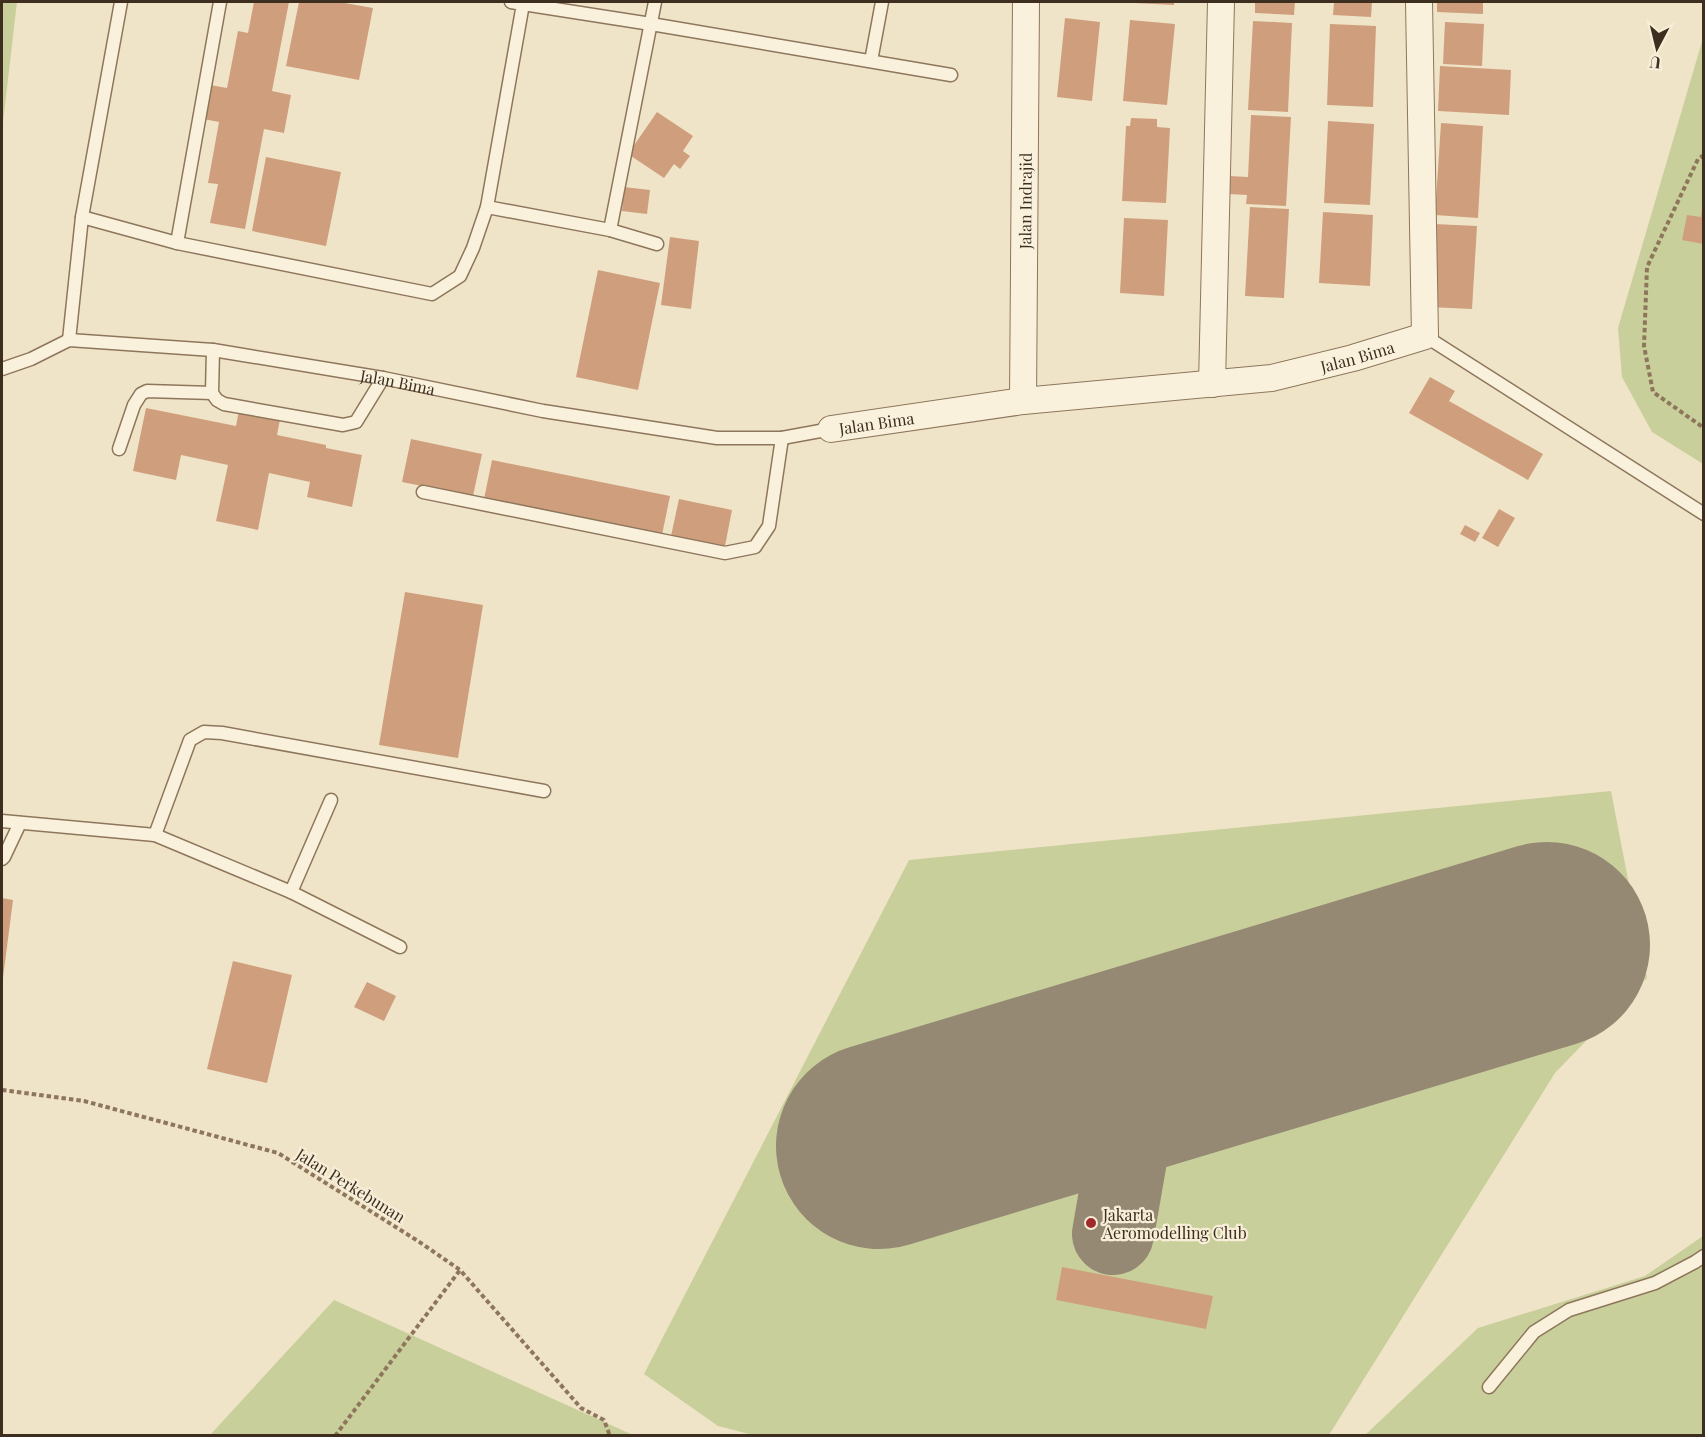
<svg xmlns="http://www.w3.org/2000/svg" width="1705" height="1437" font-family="'Playfair Display',serif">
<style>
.green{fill:#c9cf9b}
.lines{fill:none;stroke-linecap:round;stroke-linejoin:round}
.taxiway{stroke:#968974;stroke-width:82}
.runway{stroke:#968974;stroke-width:206}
.building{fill:#cf9f7d}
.service-casing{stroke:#8d765c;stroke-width:15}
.minor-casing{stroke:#8d765c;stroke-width:28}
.path{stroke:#8d765c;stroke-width:4;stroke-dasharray:4.5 3;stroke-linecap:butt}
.service{stroke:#faf1dc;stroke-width:12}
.minor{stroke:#faf1dc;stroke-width:26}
.poi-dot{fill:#9e2a2b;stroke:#f7eed8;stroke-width:2}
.labels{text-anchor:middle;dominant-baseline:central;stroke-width:4.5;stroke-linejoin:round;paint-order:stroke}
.street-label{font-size:16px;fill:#3d2e20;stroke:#f7eed8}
.poi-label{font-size:16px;fill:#3d2e20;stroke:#f7eed8;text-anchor:start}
</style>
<rect width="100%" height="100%" fill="#f0e4c8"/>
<!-- green -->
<g class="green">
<polygon points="2,2 17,2 2,131"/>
<polygon points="1703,38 1703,464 1652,432 1622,377 1618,328"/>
<polygon points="1611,791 1647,978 1555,1073 1329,1435 753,1435 718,1426 644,1374 909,860"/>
<polygon points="1703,1236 1703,1435 1364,1436 1478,1328 1645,1276"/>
<polygon points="334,1300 633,1435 210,1435"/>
</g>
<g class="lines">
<!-- taxiway -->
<polyline class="taxiway" points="1113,1234 1142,1067"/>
<!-- runway -->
<polyline class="runway" points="879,1146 1547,945"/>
</g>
<!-- building -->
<g class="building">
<polygon points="254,2 289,2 272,91 291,95 284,133 264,129 245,229 210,223 218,184 208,183 219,122 203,119 210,85 227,88 238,31 248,33"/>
<polygon points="299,2 339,2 373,8 359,80 286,66"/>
<polygon points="1134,2 1174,2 1174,5 1134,3"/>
<polygon points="1255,2 1295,2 1294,15 1255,13"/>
<polygon points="1334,2 1372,2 1371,17 1333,15"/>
<polygon points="1437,2 1483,2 1483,14 1437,12"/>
<polygon points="1065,18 1100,22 1092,101 1057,97"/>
<polygon points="1130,20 1175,24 1167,105 1123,101"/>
<polygon points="1253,21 1292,23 1288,112 1248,110"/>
<polygon points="1445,22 1484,24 1482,66 1443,64"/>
<polygon points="1330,24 1376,26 1373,107 1327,105"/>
<polygon points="1440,66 1511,70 1509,115 1438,111"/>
<polygon points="657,112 693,136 683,151 690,156 680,169 674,164 664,178 628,154"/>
<polygon points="1251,115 1291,117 1286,206 1246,204 1247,195 1228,194 1229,176 1248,177"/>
<polygon points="1131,118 1157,119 1157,127 1170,128 1166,203 1122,201 1126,126 1130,126"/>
<polygon points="1328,121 1374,124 1370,205 1324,203"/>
<polygon points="1441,123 1483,126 1478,218 1435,215"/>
<polygon points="266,157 341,172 326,246 252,231"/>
<polygon points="624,187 650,190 647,214 622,211"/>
<polygon points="1250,207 1289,209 1284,298 1245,296"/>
<polygon points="1702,209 1704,244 1682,240 1687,215 1701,217"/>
<polygon points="1323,212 1373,215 1370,286 1319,283"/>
<polygon points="1124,218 1168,220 1164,296 1120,293"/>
<polygon points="1434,224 1477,226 1472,309 1429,307"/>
<polygon points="670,237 699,241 691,309 661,305"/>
<polygon points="598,270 660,283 638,390 576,377"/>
<polygon points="1430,377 1455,391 1449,401 1543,454 1528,480 1409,413"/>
<polygon points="146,408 236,426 239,410 280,419 277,435 326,445 326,448 362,455 352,507 307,497 310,482 269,473 258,530 216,521 228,465 181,455 176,480 133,471"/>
<polygon points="411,439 482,454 473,496 402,482"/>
<polygon points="492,460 670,496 662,535 484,499"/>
<polygon points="679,499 732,510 725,546 671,536"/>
<polygon points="1499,509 1515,518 1498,547 1482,538"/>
<polygon points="1465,525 1480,533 1475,542 1460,534"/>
<polygon points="405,592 483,605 458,758 379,745"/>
<polygon points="2,898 13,900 3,978 2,978"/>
<polygon points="233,961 292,975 267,1083 207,1069"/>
<polygon points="367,982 396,996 384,1021 354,1007"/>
<polygon points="1062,1267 1213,1296 1206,1329 1056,1300"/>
</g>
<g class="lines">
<defs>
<g id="service">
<polyline points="220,2 177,243 432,294 460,276 473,248 487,207 523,4 511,2"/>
<polyline points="523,4 651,24 951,75"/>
<polyline points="871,61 882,2"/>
<polyline points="487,207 610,230 657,244"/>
<polyline points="82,217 177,243"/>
<polyline points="610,230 655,2"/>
<polyline points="1425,336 1704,514"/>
<polyline points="69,340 82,217 121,2"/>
<polyline points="213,350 212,393 217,400 224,404 343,425 356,422 383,378"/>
<path id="s1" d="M2 369 31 359 69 340 213 350 383 378 543 411 717 438H782L831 429"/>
<polyline points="119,449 134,405 141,394 147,391 212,393"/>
<polyline points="423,492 725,553 755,547 769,526 782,438"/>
<polyline points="2,821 155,835 291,892 400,947"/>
<polyline points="155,835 190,740 204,732 222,733 544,791"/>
<polyline points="2,859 4,857 20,823"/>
<polyline points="291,892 331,800"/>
<polyline points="1489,1387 1534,1332 1569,1310 1655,1283 1695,1262 1704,1256"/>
</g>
<g id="minor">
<polyline points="1212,384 1221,2"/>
<path id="s2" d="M1023 401 1026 2"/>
<path id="s3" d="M831 429 1023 401 1272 378 1353 358 1425 336 1419 2"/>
</g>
</defs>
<!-- service casing -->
<use href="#service" class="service-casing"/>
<!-- minor casing -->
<use href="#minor" class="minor-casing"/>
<!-- path -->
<g class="path">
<polyline points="1704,155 1698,159 1647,267 1644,346 1653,392 1704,428"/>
<polyline points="2,1090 84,1101 278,1153 418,1241 460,1270 581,1408 604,1420 610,1436"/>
<polyline points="335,1436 460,1270"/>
</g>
<!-- service -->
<use href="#service" class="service"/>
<!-- minor -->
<use href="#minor" class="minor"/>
</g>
<!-- markers -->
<circle class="poi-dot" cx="1091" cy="1223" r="6"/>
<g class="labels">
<!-- street labels -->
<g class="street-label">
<text stroke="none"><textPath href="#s2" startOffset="200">Jalan Indrajid</textPath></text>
<text stroke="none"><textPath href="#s3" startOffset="532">Jalan Bima</textPath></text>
<text stroke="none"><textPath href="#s1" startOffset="405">Jalan Bima</textPath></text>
<text stroke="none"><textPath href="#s3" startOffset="46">Jalan Bima</textPath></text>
<text transform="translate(351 1185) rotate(32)">Jalan Perkebunan</text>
</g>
<!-- poi labels -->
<g class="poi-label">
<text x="1103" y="1214">Jakarta<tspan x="1103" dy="18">Aeromodelling Club</tspan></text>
</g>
</g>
<!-- border -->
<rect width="1705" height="1437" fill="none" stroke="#3d2e20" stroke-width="6"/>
<!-- north arrow -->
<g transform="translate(1657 48) rotate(187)" stroke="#f7eed8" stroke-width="4.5" paint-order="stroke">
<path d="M0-4.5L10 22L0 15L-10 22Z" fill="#3d2e20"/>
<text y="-9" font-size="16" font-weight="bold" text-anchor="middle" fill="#3d2e20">U</text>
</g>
</svg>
